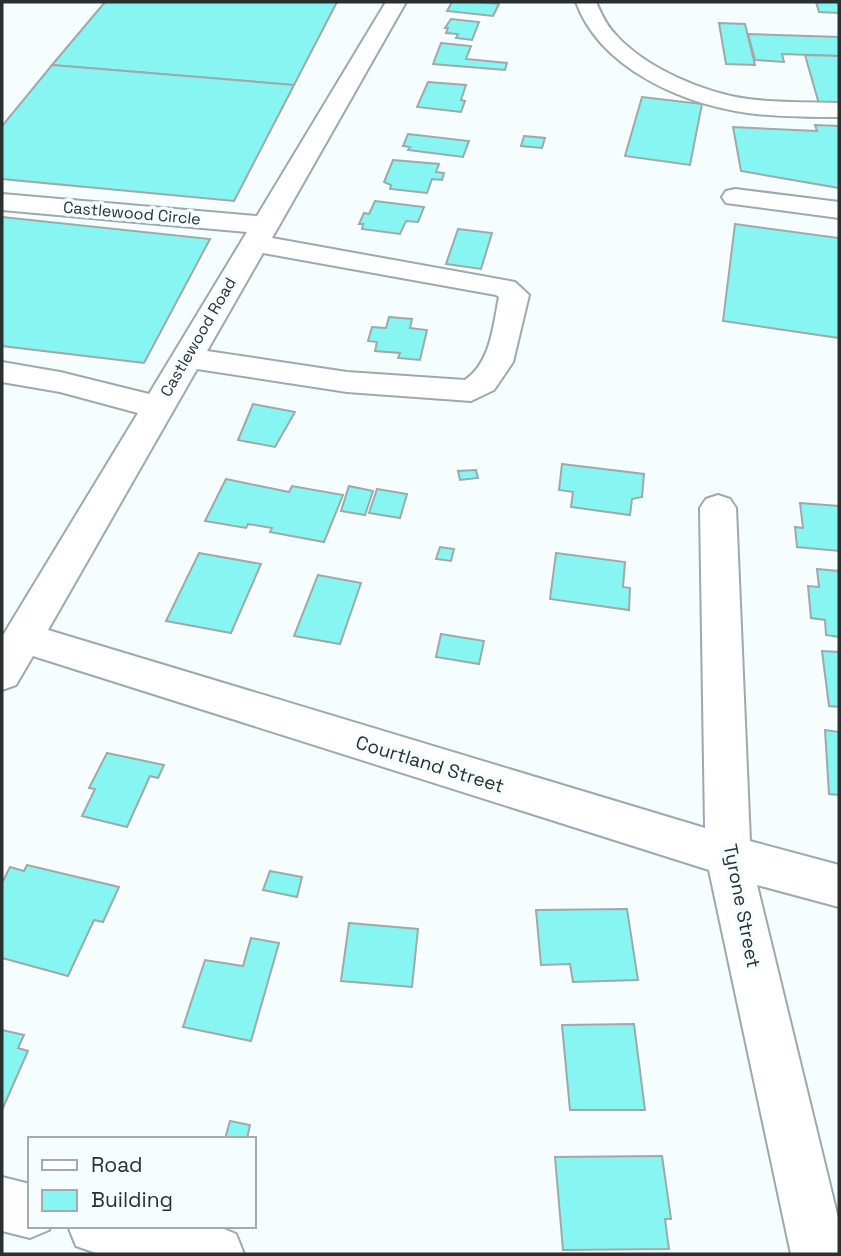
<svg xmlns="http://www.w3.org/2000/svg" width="841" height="1256" font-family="'Space Grotesk',sans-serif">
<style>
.building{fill:#87f6f3;stroke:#9daaa9;stroke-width:2}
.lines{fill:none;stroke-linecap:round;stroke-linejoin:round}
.minor-casing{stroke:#9da9ab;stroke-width:4}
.minor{fill:#fff;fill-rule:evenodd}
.labels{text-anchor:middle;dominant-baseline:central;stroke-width:7;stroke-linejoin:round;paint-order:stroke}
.far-street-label{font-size:16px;fill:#2a2f30;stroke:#f6fdff}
.street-label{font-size:19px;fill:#2a2f30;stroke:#f6fdff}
</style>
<rect width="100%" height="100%" fill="#f6fdff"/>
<!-- building -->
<g class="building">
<polygon points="105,2 337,2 294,85 52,65"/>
<polygon points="452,2 478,2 499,4 493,16 447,11"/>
<polygon points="816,2 839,2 839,13 819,12"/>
<polygon points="451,19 479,22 472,40 456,38 458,34 446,33 448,28 445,28"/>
<polygon points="719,23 745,24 755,65 726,64"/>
<polygon points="748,34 839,37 839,56 782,54 784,62 755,60"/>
<polygon points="441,43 471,46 466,59 507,63 505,70 433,64"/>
<polygon points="805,55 839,56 839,104 819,104"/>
<polygon points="52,65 294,85 234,201 2,179 2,126"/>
<polygon points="428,82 466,85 461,100 465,101 461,112 417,107"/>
<polygon points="642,97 702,104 690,165 625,156"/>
<polygon points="815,125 839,126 839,188 741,171 733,127 817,131"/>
<polygon points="408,134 469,141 463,157 408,150 410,147 403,146"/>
<polygon points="524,136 545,138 542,148 521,146"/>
<polygon points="393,160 439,164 436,172 444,173 442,180 432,179 427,193 390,189 391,185 384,182"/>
<polygon points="375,201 424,207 418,222 406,221 400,234 362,229 363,224 359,224 364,213 369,214"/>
<polygon points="2,217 210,239 144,363 2,346"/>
<polygon points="735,224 839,238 839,338 723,321"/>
<polygon points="458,229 492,233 481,269 446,264"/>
<polygon points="389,317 412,319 410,328 427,330 420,360 398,358 400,353 375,351 377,342 368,341 372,327 386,328"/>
<polygon points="253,404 295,412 275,447 238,440"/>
<polygon points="562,464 644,474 642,497 632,499 630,515 571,507 573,492 559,490"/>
<polygon points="476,470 478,478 460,480 458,471"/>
<polygon points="226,479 289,492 292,486 343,495 324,542 270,532 272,528 248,524 246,528 205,521"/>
<polygon points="349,486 373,491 365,515 341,511"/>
<polygon points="377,489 407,494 400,518 369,513"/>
<polygon points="800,503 839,506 839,551 797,547 795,527 803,528"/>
<polygon points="440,547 454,549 451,561 436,559"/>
<polygon points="199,553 261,564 231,633 166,621"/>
<polygon points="556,553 625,562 623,587 630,588 629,610 550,599"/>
<polygon points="817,569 839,571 839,637 826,635 825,620 811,618 808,586 819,587"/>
<polygon points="318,575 361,583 340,644 294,636"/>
<polygon points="441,634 484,641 479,664 436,657"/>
<polygon points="822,651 839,652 839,707 829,706"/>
<polygon points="825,730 839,732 839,795 829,794"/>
<polygon points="107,753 164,765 158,778 150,776 127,827 82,816 95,789 89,788"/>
<polygon points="27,865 119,887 103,922 94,920 68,976 2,958 2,883 10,867 24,871"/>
<polygon points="270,871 302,877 297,897 263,890"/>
<polygon points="627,909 638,980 573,982 570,964 541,965 536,910"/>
<polygon points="349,923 418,929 412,987 341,981"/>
<polygon points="251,938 279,943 251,1041 183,1027 205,960 243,966"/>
<polygon points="634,1024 645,1110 570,1110 562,1025"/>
<polygon points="2,1030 24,1035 18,1048 28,1051 2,1110"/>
<polygon points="230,1121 250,1125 247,1139 225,1139"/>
<polygon points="662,1156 671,1219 665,1219 669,1249 563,1250 555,1157"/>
</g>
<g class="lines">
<defs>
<g id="minor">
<path d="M386 2H406L272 238 515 282 529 295 513 362 494 390 471 401 347 392 197 369 48 630 705 828 700 508 706 499 718 495 730 499 736 508 750 841 839 865V907L757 885 839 1222V1254H791L709 870 33 656 16 685 2 690V637L138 413 60 392 2 382V362L60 372 149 394 247 232 2 210V194L257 216ZM263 253 496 295 499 297C493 326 491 362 465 380L347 372 207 351Z"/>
<path d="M576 2H596C601 13 606 25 615 34 645 68 704 93 748 99 778 103 809 102 839 103V117C809 117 778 117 748 113 682 104 600 68 576 2Z"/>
<polygon points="735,189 839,202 839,218 726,203 722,197 726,191"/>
<polygon points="2,1177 30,1184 30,1226 51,1226 49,1230 30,1238 2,1231"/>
<polygon points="68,1226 217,1226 236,1234 244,1254 99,1254 76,1246"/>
</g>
</defs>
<!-- minor casing -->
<use href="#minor" class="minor-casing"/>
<!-- minor -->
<use href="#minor" class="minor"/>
</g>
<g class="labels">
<!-- far-street labels -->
<g class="far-street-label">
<text transform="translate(132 213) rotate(5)">Castlewood Circle</text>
<text transform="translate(198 337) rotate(-60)">Castlewood Road</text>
</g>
<!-- street labels -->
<g class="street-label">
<text transform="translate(430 764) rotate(17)">Courtland Street</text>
<text transform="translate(742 906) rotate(79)">Tyrone Street</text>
</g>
</g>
<!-- border -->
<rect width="841" height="1256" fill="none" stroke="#2a2f30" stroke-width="7"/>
<!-- legend -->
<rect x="28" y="1137" width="228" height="91" fill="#f6fdff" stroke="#a4abac" stroke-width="2"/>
<rect x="42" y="1160" width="35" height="10" fill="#ffffff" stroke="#a4abac" stroke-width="2"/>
<text x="91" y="1172" font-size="21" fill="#2a2f30">Road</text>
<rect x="42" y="1190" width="35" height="21" fill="#87f6f3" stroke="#a4abac" stroke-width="2"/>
<text x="91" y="1207" font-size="21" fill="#2a2f30">Building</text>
</svg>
